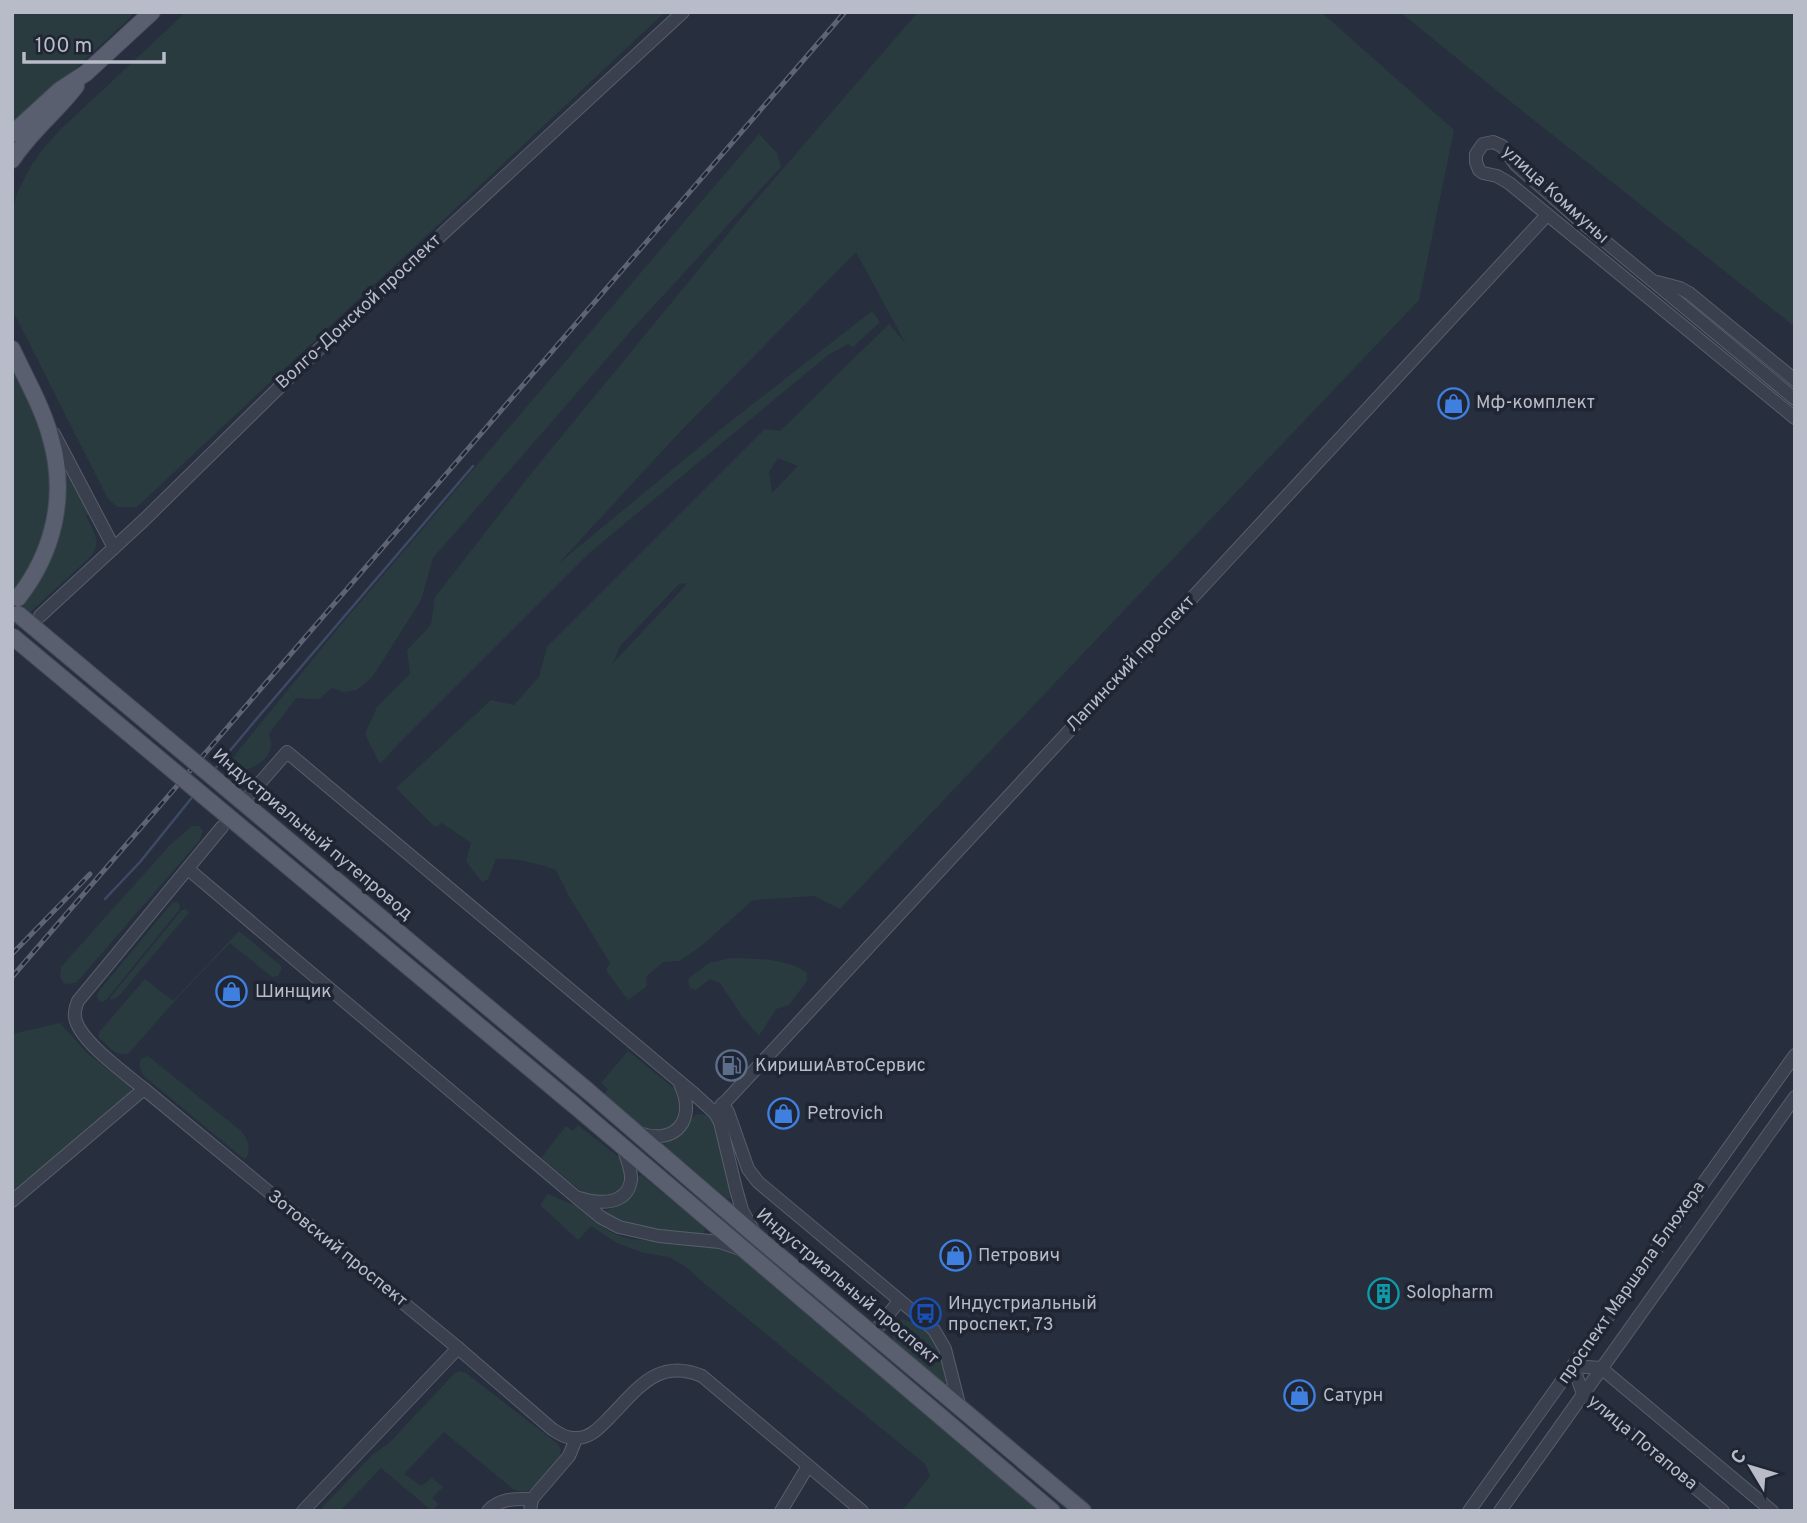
<svg xmlns="http://www.w3.org/2000/svg" width="1807" height="1523" font-family="Overpass,sans-serif">
<style>
.green{fill:#2a3b40;fill-rule:evenodd}
.lines{fill:none;stroke-linecap:round;stroke-linejoin:round}
.stream{stroke:#3e4a65;stroke-width:2.5}
.minor-casing{stroke:#595e6b;stroke-width:14}
.major-casing{stroke:#444957;stroke-width:18}
.minor{stroke:#3b404e;stroke-width:12}
.major{stroke:#595f6e;stroke-width:16}
.rail-casing{stroke:#5d6474;stroke-width:5}
.rail{stroke:#202533;stroke-width:2.5;stroke-dasharray:8;stroke-linecap:butt}
.major-bridge-casing{stroke:#444957;stroke-width:18;stroke-linecap:butt}
.major-bridge{stroke:#595f6e;stroke-width:16}
.labels{text-anchor:middle;dominant-baseline:central;stroke-width:7;stroke-linejoin:round;paint-order:stroke}
.street-label{font-size:18px;fill:#b7bcc8;stroke:#202533}
.poi-label{font-size:18px;fill:#b7bcc8;stroke:#202533;text-anchor:start}
</style>
<rect width="100%" height="100%" fill="#272e3e"/>
<!-- green -->
<g class="green">
<polygon points="12,12 136,12 12,128"/>
<polygon points="186,12 665,12 137,507 117,507 107,497 14,313 12,305 12,210 18,191 31,166 42,150 62,128"/>
<path d="M918 12H1321L1454 130 1419 300 840 909 814 896 753 900 700 947 679 961 663 962 646 977 647 986 628 1000 606 970 610 963 569 896 556 870C536 863 517 858 496 859L488 879 482 882 466 861 471 843 442 823 435 827 396 788 491 700 514 705 539 677 547 647 765 429 780 431 889 324 906 344 856 252 676 436 558 564 726 425 872 311 880 322 853 347 848 344 828 355 588 554 402 740 380 764 365 734 377 707 410 674 407 650 431 625 435 597 534 470 755 201ZM778 458 798 466 772 493 769 472ZM687 583V584L613 663 620 646 679 584Z"/>
<polygon points="1400,12 1795,12 1795,327 1496,90"/>
<path d="M759 134 777 153 781 167 637 324 433 558 421 600 373 676 357 690 344 692 332 688 319 699 296 698 269 734C270 737 271 741 271 745 270 762 248 773 232 770L231 761 239 750 339 627Z"/>
<polygon points="16,371 36,415 50,463 51,504 38,555 14,594 12,592 12,372"/>
<path d="M67 472 89 514 86 516C93 531 103 543 90 557L12 629V614C52 575 67 529 65 473Z"/>
<polygon points="192,826 199,826 203,831 199,841 76,983 64,984 60,977 61,967 169,846"/>
<polygon points="176,902 180,905 179,910 106,1000 103,1002 99,1001 97,996 99,991 172,903"/>
<polygon points="185,909 189,912 185,917 118,997 111,1000 110,998 113,994 181,911"/>
<path d="M239 931 280 965 282 968 278 976 272 977 230 943 180 995 129 1053C118 1059 109 1046 100 1039L98 1036 100 1031 145 979 173 1001Z"/>
<path d="M732 958C756 959 787 958 807 973V981L789 1005 776 1009 759 1036 742 1016 720 983 710 979 696 990 690 988 688 979 709 963Z"/>
<polygon points="60,1023 87,1053 131,1088 132,1096 12,1195 12,1034"/>
<path d="M628 1051 676 1090C680 1098 682 1107 679 1116 663 1155 619 1109 603 1096L608 1089 601 1083Z"/>
<path d="M148 1056 241 1131C247 1138 251 1148 247 1157L244 1159 144 1076C140 1070 139 1066 141 1059Z"/>
<polygon points="697,1114 708,1115 714,1121 732,1196 730,1199 726,1198 665,1146 665,1143 680,1135 694,1116"/>
<path d="M578 1125 620 1158C628 1172 625 1186 613 1196L586 1195 541 1158 566 1126 573 1131Z"/>
<path d="M641 1175 705 1227 704 1232 702 1234 633 1229 603 1212C628 1202 626 1200 637 1177Z"/>
<path d="M548 1194C556 1198 566 1201 574 1205 597 1219 600 1232 631 1239L713 1245 731 1250 1042 1511H902L930 1476 925 1464 705 1284 686 1267 669 1257 644 1253 615 1242 591 1226 578 1240 540 1205Z"/>
<path d="M901 1319C933 1326 940 1351 949 1379L946 1382H942L893 1340V1324Z"/>
<path d="M460 1371 466 1373 558 1444 561 1450 560 1455C553 1464 535 1492 524 1492 521 1492 516 1490 513 1489L444 1432 404 1474 421 1486 432 1478 443 1487 432 1498 438 1504 432 1511 381 1468 340 1511H319L372 1455 389 1443 455 1373Z"/>
</g>
<g class="lines">
<!-- stream -->
<g class="stream">
<polyline points="213,771 254,722 473,466"/>
<polyline points="105,899 140,862 194,795"/>
</g>
<defs>
<g id="minor">
<polyline points="1657,282 1680,288 1689,293 1795,380"/>
<polyline points="1795,399 1572,214 1516,165 1502,146 1493,142 1483,144 1476,154 1476,162 1479,170 1483,173 1497,176 1509,183 1795,418"/>
<polyline points="54,434 114,548"/>
<polyline points="40,616 144,520 301,366 423,252 683,12"/>
<polyline points="251,793 287,752 692,1092 715,1113 720,1122 736,1189 742,1210 753,1230"/>
<path d="M222 827 78 1001C76 1006 74 1011 75 1017 78 1040 126 1074 144 1089L458 1348 552 1429C560 1434 567 1439 577 1438 590 1438 599 1428 608 1419 637 1390 657 1357 702 1376L862 1511"/>
<polyline points="188,869 576,1197 602,1218 619,1227 659,1236 720,1242 740,1249"/>
<polyline points="722,1104 728,1112 748,1169 758,1182 922,1319 934,1330 945,1349 960,1408"/>
<polyline points="715,1113 1547,215"/>
<path d="M639 1133C677 1146 697 1118 680 1084"/>
<path d="M579 1198C598 1204 627 1206 631 1180 632 1170 626 1157 623 1147"/>
<polyline points="12,1201 144,1089"/>
<polyline points="873,1334 899,1301"/>
<polyline points="1573,1366 1601,1368 1772,1511"/>
<polyline points="1573,1366 1583,1394 1723,1511"/>
<polyline points="303,1511 458,1348"/>
<path d="M488 1511C500 1498 515 1499 532 1499"/>
<polyline points="530,1511 532,1499 569,1456 576,1439"/>
<polyline points="781,1511 808,1466"/>
<polyline points="1469,1511 1795,1055"/>
<polyline points="1500,1511 1795,1097"/>
</g>
<g id="major">
<polyline points="12,134 60,90 86,73 152,12"/>
<path d="M12 160C30 132 56 112 76 86"/>
<path d="M12 349C26 379 43 408 51 439 67 496 54 552 18 598"/>
<polyline points="588,1091 757,1237 1083,1511"/>
<polyline points="575,1106 1052,1511"/>
</g>
</defs>
<!-- minor casing -->
<use href="#minor" class="minor-casing"/>
<!-- major casing -->
<use href="#major" class="major-casing"/>
<!-- minor -->
<use href="#minor" class="minor"/>
<!-- major -->
<use href="#major" class="major"/>
<defs>
<g id="rail">
<polyline points="12,954 90,874"/>
<polyline points="12,977 845,12"/>
</g>
</defs>
<!-- rail casing -->
<use href="#rail" class="rail-casing"/>
<!-- rail -->
<use href="#rail" class="rail"/>
<defs>
<g id="major-bridge">
<polyline points="18,614 588,1091"/>
<polyline points="12,636 575,1106"/>
</g>
</defs>
<!-- major-bridge casing -->
<use href="#major-bridge" class="major-bridge-casing"/>
<!-- major-bridge -->
<use href="#major-bridge" class="major-bridge"/>
</g>
<!-- icons -->
<defs>
<symbol id="shop-ring" viewBox="-11 -11 22 22"><circle r="9.5" fill="#202533" stroke="#3f7fe0" stroke-width="1.5"/><path d="M-5-2.5h2.3a2.7 3.5 0 0 1 5.4 0H5L5.5 6h-11ZM-1.5-2.5h3a1.5 2.3 0 0 0-3 0Z" fill="#3f7fe0"/></symbol>
<symbol id="fuel-ring" viewBox="-11 -11 22 22"><circle r="9.5" fill="#202533" stroke="#5c6f8a" stroke-width="1.5"/><path d="M-5.5-6h7V0h2V4h1.3V-2.5L3-4.5l.8-.8L6-3V5H2.5V1h-1V6h-7ZM-4.2-4.7v3.2H.2V-4.7Z" fill="#5c6f8a"/></symbol>
<symbol id="building-ring" viewBox="-11 -11 22 22"><circle r="9.5" fill="#202533" stroke="#0f9aa8" stroke-width="1.5"/><path d="M-4-6H4V6H1V3H-1V6H-4ZM-2.5-4.3h1.7v1.8h-1.7ZM.8-4.3h1.7v1.8H.8ZM-2.5-1h1.7V.8h-1.7ZM.8-1h1.7V.8H.8Z" fill="#0f9aa8"/></symbol>
<symbol id="bus-ring" viewBox="-11 -11 22 22"><circle r="9.5" fill="#202533" stroke="#1a4fb4" stroke-width="1.5"/><path d="M-5-6H5V4H4V6H2V4H-2V6H-4V4H-5ZM-3.5-4V0h7V-4ZM-3.5 1.2v1.5H-2V1.2ZM2 1.2v1.5H3.5V1.2Z" fill="#1a4fb4"/></symbol>
</defs>
<g fill-rule="evenodd">
<use href="#shop-ring" x="1436" y="386" width="35" height="35"/>
<use href="#shop-ring" x="214" y="974" width="35" height="35"/>
<use href="#fuel-ring" x="714" y="1048" width="35" height="35"/>
<use href="#shop-ring" x="766" y="1096" width="35" height="35"/>
<use href="#shop-ring" x="938" y="1238" width="35" height="35"/>
<use href="#building-ring" x="1366" y="1276" width="35" height="35"/>
<use href="#bus-ring" x="908" y="1296" width="35" height="35"/>
<use href="#shop-ring" x="1282" y="1378" width="35" height="35"/>
</g>
<g class="labels">
<!-- street labels -->
<g class="street-label">
<text transform="translate(1555 195) rotate(42)">улица Коммуны</text>
<text transform="translate(359 312) rotate(-43)">Волго-Донской проспект</text>
<text transform="translate(1131 664) rotate(-47)">Лапинский проспект</text>
<text transform="translate(312 835) rotate(40)">Индустриальный путепровод</text>
<text transform="translate(337 1249) rotate(39)">Зотовский проспект</text>
<text transform="translate(1632 1283) rotate(-55)">проспект Маршала Блюхера</text>
<text transform="translate(847 1287) rotate(40)">Индустриальный проспект</text>
<text transform="translate(1642 1443) rotate(40)">улица Потапова</text>
</g>
<!-- poi labels -->
<g class="poi-label">
<text x="1476" y="403">Мф-комплект</text>
<text x="255" y="992">Шинщик</text>
<text x="755" y="1066">КиришиАвтоСервис</text>
<text x="807" y="1114">Petrovich</text>
<text x="978" y="1256">Петрович</text>
<text x="1406" y="1293">Solopharm</text>
<text x="948" y="1304">Индустриальный<tspan x="948" dy="21">проспект, 73</tspan></text>
<text x="1323" y="1396">Сатурн</text>
</g>
</g>
<!-- border -->
<rect width="1807" height="1523" fill="none" stroke="#b7bcc8" stroke-width="28"/>
<!-- north arrow -->
<g transform="translate(1751 1467) rotate(308)" stroke="#202533" stroke-width="5" paint-order="stroke">
<path d="M0-5L12 26L0 18L-12 26Z" fill="#b7bcc8"/>
<text y="-10" font-size="19" font-weight="bold" text-anchor="middle" fill="#b7bcc8">С</text>
</g>
<!-- scale -->
<path d="M24 52v10h140v-10" fill="none" stroke="#b7bcc8" stroke-width="3.5"/>
<text x="35" y="52" font-size="21" fill="#b7bcc8" stroke="#202533" stroke-width="5" paint-order="stroke">100 m</text>
</svg>
